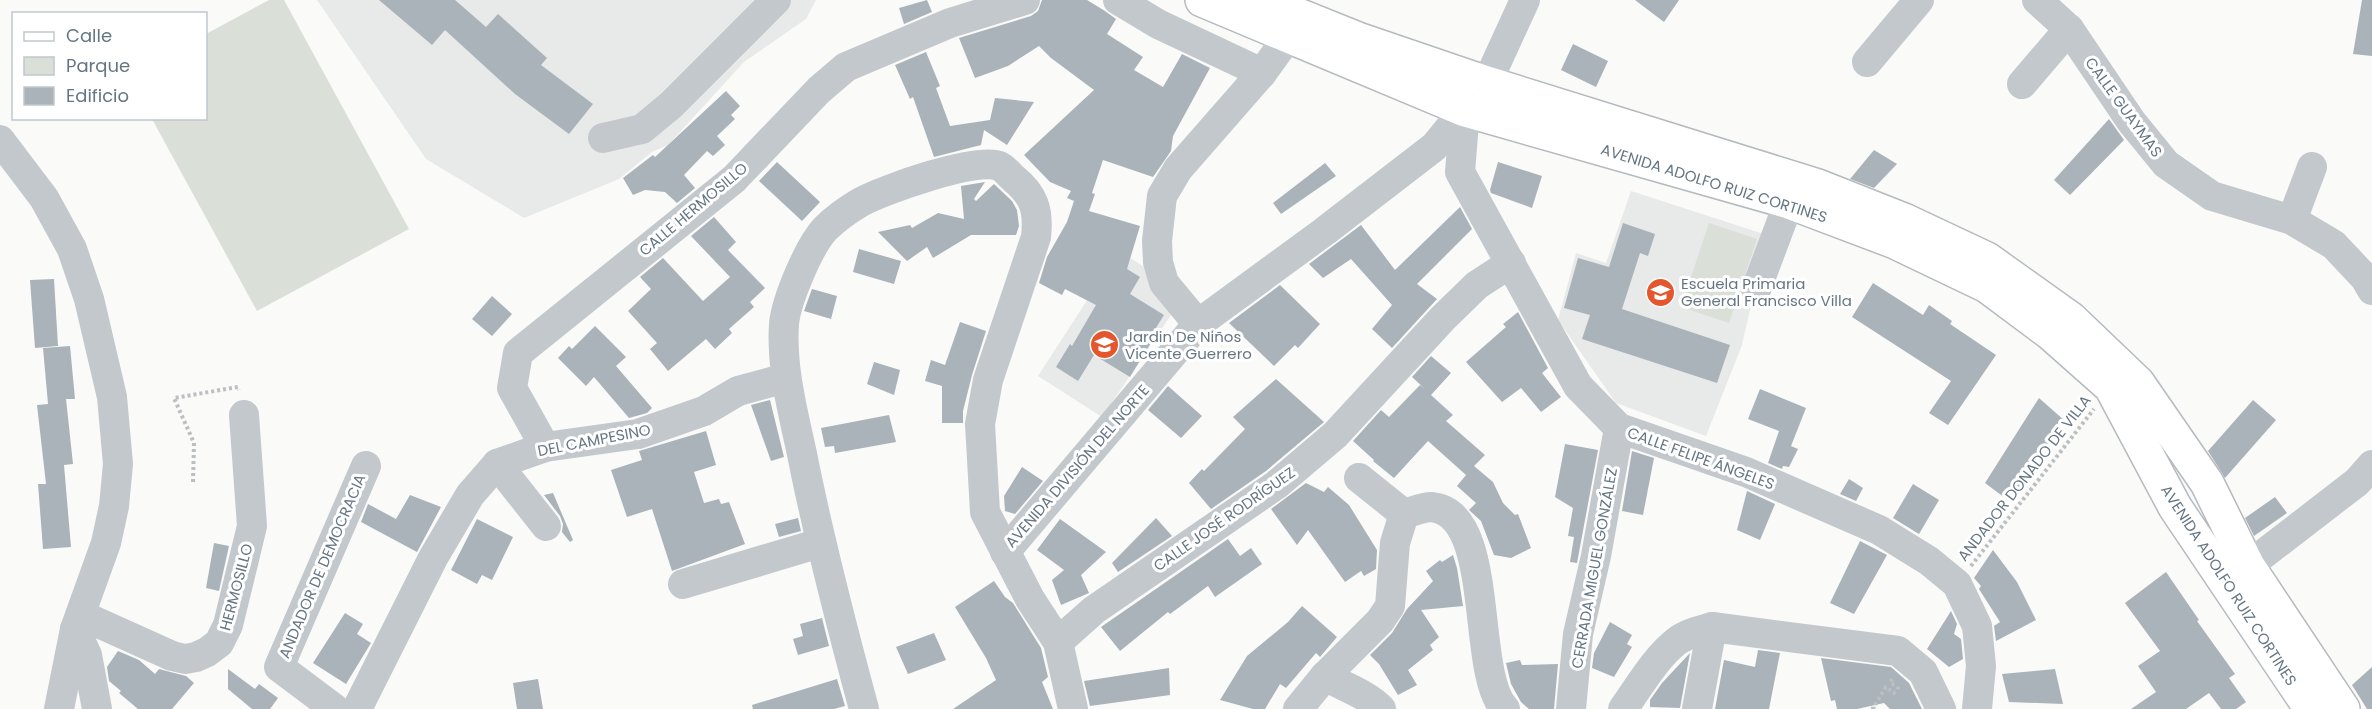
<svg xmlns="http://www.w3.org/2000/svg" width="2372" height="709" font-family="Poppins,sans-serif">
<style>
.built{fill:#e8e9e9}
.green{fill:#dadfd7}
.building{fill:#aab3b9}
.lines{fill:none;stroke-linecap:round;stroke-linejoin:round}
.major-casing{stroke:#b5babe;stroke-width:36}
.path{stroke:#bbbfc2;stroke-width:4;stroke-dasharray:3 3;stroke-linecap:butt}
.minor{stroke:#c3c8cc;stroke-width:30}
.major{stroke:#fff;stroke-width:33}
.labels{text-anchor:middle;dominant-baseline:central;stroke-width:6;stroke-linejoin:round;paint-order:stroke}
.street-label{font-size:15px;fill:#657683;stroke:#fff}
.poi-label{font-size:15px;fill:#657683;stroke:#fff;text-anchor:start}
</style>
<rect width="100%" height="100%" fill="#fafaf8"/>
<!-- built -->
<g class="built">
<polygon points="317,0 816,0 806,19 744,62 668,145 652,152 619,179 524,218 426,159"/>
<polygon points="1631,191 1767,235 1742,345 1706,436 1616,403 1558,320 1576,253 1606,263"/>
<polygon points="1119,251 1146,268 1171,315 1102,417 1038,376"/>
</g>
<!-- green -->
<g class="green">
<polygon points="269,0 284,0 409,229 257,311 152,119 206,118 206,34"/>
<polygon points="1709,223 1757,239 1729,323 1681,307"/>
</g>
<!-- building -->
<g class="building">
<polygon points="379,0 455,0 486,27 498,14 547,58 541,65 593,104 569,134 515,94 445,30 432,45"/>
<polygon points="927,0 932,12 904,24 899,8"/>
<polygon points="1042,0 1087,0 1105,11 1116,19 1107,34 1143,57 1134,70 1163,87 1182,54 1210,68 1173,136 1171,151 1153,177 1103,160 1092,193 1095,194 1089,211 1140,226 1127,269 1140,277 1130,294 1164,315 1149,339 1152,341 1130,377 1094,355 1078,381 1056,367 1070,344 1072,346 1096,305 1065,289 1062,295 1039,283 1047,257 1067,222 1074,201 1067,198 1071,191 1050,182 1024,155 1094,90 1051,58 1039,46 1008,66 975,78 959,38 1031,16 1038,11"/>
<polygon points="1635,0 1679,0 1664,22"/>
<polygon points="2362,0 2372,0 2372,56 2353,54"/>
<polygon points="1573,44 1608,61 1596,87 1561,70"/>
<polygon points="926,52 940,86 936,88 950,126 990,120 995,98 1034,102 1007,145 984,130 981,145 934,157 913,97 910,99 895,65"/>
<polygon points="726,91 740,106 731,115 735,119 717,136 725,145 713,156 707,151 684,175 695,188 677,203 665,192 645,190 633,195 623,178 653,155 655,157"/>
<polygon points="2109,119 2124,140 2070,195 2054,180"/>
<polygon points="1874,150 1897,164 1874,188 1850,179"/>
<polygon points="777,162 820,202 802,221 759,181"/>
<polygon points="1498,162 1542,176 1532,208 1491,193 1490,190"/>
<polygon points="1325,163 1336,176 1281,214 1273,203"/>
<polygon points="985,182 974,199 976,201 994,184 1012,201 1017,210 1019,226 1016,235 971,235 933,258 927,247 907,261 878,232 910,225 912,228 938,213 964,219 961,186"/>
<polygon points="1460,207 1472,229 1417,284 1437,299 1392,348 1372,329 1392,305 1351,259 1323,278 1309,264 1361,225 1395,270"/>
<polygon points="714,217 736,242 728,250 765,288 750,302 754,307 729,329 732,333 715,349 706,339 668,371 650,349 657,343 628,311 651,289 640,277 663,258 703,301 730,277 691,236"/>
<polygon points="1623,223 1655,234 1648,256 1640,253 1622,309 1730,345 1717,383 1582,339 1590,315 1564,308 1578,258 1609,267"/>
<polygon points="859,249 901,261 894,284 853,272"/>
<polygon points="54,279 58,346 35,348 30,280"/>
<polygon points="1873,283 1923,315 1929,305 1952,321 1950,324 1996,355 1948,425 1929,413 1951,381 1852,317"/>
<polygon points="1280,285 1320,324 1298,348 1295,345 1274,366 1229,323"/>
<polygon points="812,289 837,296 831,319 804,311"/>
<polygon points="492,296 512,314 492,336 472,319"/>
<polygon points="1518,312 1548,368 1542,373 1561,397 1541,412 1521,388 1502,402 1466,362 1506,327 1503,324"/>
<polygon points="960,322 986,331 972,375 963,411 963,423 942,423 942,386 925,381 931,360 945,365"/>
<polygon points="595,326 626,357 616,366 652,408 647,413 629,418 594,377 586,386 558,358 569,346 572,349"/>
<polygon points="70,346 75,399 66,399 73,464 64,465 71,547 43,549 38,484 46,484 37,405 48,404 43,348"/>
<polygon points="1431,356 1451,373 1431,395 1453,415 1446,421 1485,455 1474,466 1493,482 1503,503 1515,515 1518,514 1531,548 1511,558 1494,555 1481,521 1469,510 1476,503 1457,486 1471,469 1466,475 1428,441 1394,478 1373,461 1374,460 1353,441 1381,410 1389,417 1420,385 1425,389 1412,377"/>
<polygon points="874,362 900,370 894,395 867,384"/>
<polygon points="1276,379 1324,422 1266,471 1211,509 1189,483 1202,469 1204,471 1245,429 1233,417"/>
<polygon points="1168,386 1202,416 1181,438 1148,410"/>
<polygon points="1760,389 1806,408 1791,446 1798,449 1789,467 1783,466 1782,469 1768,463 1779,431 1748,419"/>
<polygon points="2039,398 2065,421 2028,474 2030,476 2009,501 1985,483"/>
<polygon points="770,400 784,457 771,461 751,405"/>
<polygon points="2253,400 2276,420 2225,478 2208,451"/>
<polygon points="889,415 896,442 835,453 834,446 825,447 821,428"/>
<polygon points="706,431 716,465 694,472 704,503 719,499 721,504 729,502 745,544 672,571 652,509 627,517 611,470 642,460 639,451"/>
<polygon points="1565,444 1598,450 1577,563 1570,562 1574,537 1568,536 1573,508 1555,497"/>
<polygon points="1632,451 1654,458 1643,515 1622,511"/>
<polygon points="1022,467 1043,481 1015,514 1005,511 1004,496"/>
<polygon points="1849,479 1863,488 1856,501 1840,494"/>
<polygon points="1306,483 1324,492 1328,487 1349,505 1377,550 1376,569 1364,576 1361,571 1345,582 1308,530 1297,545 1271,509"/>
<polygon points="1913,484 1939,500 1919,534 1893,518"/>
<polygon points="1747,491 1775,504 1760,540 1737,530"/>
<polygon points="553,493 573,540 570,542 562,532 563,524 560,516 544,495"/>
<polygon points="410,495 441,507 417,552 361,522 368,504 396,519"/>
<polygon points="2275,497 2287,513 2254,536 2245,518"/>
<polygon points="798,518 801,531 779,537 775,524"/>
<polygon points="1156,518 1172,536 1118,572 1112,563"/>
<polygon points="477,519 513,537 492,580 482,575 477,584 451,570"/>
<polygon points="1060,519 1106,552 1081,575 1089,593 1061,605 1052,580 1064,570 1037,550"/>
<polygon points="1228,539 1240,556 1251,548 1262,564 1215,597 1208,586 1170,614 1168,612 1120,651 1101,627"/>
<polygon points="1860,541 1887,555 1854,614 1830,603"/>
<polygon points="214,543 229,546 219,591 206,588"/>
<polygon points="1993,550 2017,582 2036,620 1996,641 1994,626 2000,622 1979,589 1981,586 1974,578"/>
<polygon points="1453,555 1457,568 1463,606 1421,610 1439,637 1430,645 1433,650 1408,670 1417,685 1398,695 1379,664 1370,655 1392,633 1407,609 1433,581 1426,571 1440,560 1442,562"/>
<polygon points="2166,572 2199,620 2197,621 2235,674 2229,678 2246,702 2236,709 2221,709 2209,693 2186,709 2131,709 2156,692 2138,666 2160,651 2125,603"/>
<polygon points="994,581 1005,597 1013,603 1041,648 1048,677 1042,682 1053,709 953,709 996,680 986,658 955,607"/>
<polygon points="1302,606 1337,637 1320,657 1316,653 1286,688 1280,684 1265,709 1253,709 1220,700 1247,656 1288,622"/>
<polygon points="1951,611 1957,624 1954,634 1961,639 1963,659 1949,667 1927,649"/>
<polygon points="345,613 363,624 357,634 371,643 346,684 313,663"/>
<polygon points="822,618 829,646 798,655 793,639 803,636 800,624"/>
<polygon points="1610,622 1632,635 1627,644 1632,647 1614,677 1592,668 1594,653"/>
<polygon points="934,633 946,660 908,674 896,647"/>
<polygon points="1758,650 1780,653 1769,709 1715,709 1724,660 1755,667"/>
<polygon points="118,651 139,660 155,674 159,669 186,676 194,683 172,709 138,709 119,693 121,691 109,681 107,667"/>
<polygon points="1690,653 1680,708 1650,707 1650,700 1662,683"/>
<polygon points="1821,658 1891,667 1909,683 1922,709 1890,709 1884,703 1857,709 1837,709 1835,700 1831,701"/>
<polygon points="1520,660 1522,665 1558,664 1554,709 1529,709 1521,702 1511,684 1506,663"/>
<polygon points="2372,667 2372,709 2367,709 2352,685"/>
<polygon points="1169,668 1170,695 1090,706 1084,681"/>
<polygon points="228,669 255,689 259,684 278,698 270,709 252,709 228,689"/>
<polygon points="2055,669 2063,704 2009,702 2002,674"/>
<polygon points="538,679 543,709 517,709 513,683"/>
<polygon points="837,679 845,706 834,709 753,709 752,705"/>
</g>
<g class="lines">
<defs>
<g id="major">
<polyline points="1202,0 1465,110 1789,202 1895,242 1987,286 2050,333 2111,387 2175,507 2311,709"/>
<polyline points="1261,0 1358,39 1487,83 1818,186 1904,220 1987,259 2071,319 2138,383 2207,483 2248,566 2343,709"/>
</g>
</defs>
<!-- major casing -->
<use href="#major" class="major-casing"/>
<!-- path -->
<g class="path">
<polyline points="193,482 194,443 174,398 238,387 239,390"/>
<polyline points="1971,566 2094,409"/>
<polyline points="1875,709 1873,708 1886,687 1894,693 1898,688 1890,682 1894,677"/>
</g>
<!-- minor -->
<g class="minor">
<polyline points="1118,0 1158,24 1262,73"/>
<polyline points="2037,0 2069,29 2131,121 2166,164 2212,196 2292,220 2334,245 2365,278 2372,290"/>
<polyline points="1867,62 1919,0"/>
<polyline points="2022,84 2069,29"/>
<polyline points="1465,110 1460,172 1578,386 1619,428 1746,472 1879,530 1929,561 1957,584 1977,626 1981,666 1977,709"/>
<polyline points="603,138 642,129 671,105 776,0"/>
<polyline points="0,140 44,198 72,249 89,299 112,397 118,464 114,506 106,543 75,629 59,709"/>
<polyline points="2292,220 2312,167"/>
<polyline points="1756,290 1789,202"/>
<polyline points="1198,324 1164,283 1158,262 1157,241 1162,196 1178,169 1262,73 1288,37"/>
<polyline points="545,447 512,388 518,353 734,179 819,90 846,67 950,23 1025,0"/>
<polyline points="497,464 546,526"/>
<polyline points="1359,478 1404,514"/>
<path d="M1404 514C1412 512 1423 507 1431 507 1497 512 1470 673 1505 709"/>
<polyline points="1005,552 1198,324 1325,231 1434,147 1487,83 1525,0"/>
<polyline points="2248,566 2357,482 2372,465"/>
<polyline points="683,584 820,543"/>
<polyline points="81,615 172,656 185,659 196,657 207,652 219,643 228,625 252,526 244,415"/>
<polyline points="75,629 87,655 97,709"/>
<polyline points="1058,642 1094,610 1276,485 1335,435 1443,318 1477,285 1511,263"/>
<path d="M1325 676C1344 687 1367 694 1381 709"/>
<polyline points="335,709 279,667 366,466"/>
<polyline points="357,709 433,558 470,495 497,464 545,447 638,434 704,411 738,391 786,378"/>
<path d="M864 709C841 624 819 540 802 454 793 412 781 368 784 324 786 301 809 246 825 229 834 220 849 209 861 202 882 190 979 156 999 166 1004 168 1009 174 1013 178 1034 195 1039 210 1036 237L988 380 980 424 985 512 1030 599 1058 642 1073 709"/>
<polyline points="1298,709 1325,676 1380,621 1390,606 1395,543 1404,514"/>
<polyline points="1571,709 1578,634 1596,556 1619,428"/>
<path d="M1623 709C1639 687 1655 658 1677 641 1686 634 1701 630 1712 627L1898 651 1923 672 1941 709"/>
<polyline points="1697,709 1712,627"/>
</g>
<!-- major -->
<use href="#major" class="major"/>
</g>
<!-- icons -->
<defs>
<symbol id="school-disc" viewBox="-11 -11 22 22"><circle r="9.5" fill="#e4572e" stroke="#fff"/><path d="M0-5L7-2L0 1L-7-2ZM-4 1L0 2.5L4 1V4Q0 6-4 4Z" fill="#fff"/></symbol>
</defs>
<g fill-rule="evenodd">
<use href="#school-disc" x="1644" y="276" width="33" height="33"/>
<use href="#school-disc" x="1088" y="328" width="33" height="33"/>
</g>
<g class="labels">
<!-- street labels -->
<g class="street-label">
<text transform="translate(2124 107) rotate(54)">CALLE GUAYMAS</text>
<text transform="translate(1714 183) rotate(17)">AVENIDA ADOLFO RUIZ CORTINES</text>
<text transform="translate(693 209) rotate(-40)">CALLE HERMOSILLO</text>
<text transform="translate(594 440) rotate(-11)">DEL CAMPESINO</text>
<text transform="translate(1701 458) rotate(20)">CALLE FELIPE ÁNGELES</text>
<text transform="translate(1077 466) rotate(-49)">AVENIDA DIVISIÓN DEL NORTE</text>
<text transform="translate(2024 478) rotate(-52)">ANDADOR DONADO DE VILLA</text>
<text transform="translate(1224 519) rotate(-35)">CALLE JOSÉ RODRÍGUEZ</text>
<text transform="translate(322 566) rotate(-67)">ANDADOR DE DEMOCRACIA</text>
<text transform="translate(1594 568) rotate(-80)">CERRADA MIGUEL GONZÁLEZ</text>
<text transform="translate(2229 585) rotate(57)">AVENIDA ADOLFO RUIZ CORTINES</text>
<text transform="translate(236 587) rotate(-75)">HERMOSILLO</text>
</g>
<!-- poi labels -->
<g class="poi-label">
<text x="1681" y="283">Escuela Primaria<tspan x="1681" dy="17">General Francisco Villa</tspan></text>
<text x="1125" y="336">Jardin De Niños<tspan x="1125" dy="17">Vicente Guerrero</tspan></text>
</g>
</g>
<!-- legend -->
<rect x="12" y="12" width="195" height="108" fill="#ffffff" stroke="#c1c8cd" stroke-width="1.5"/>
<rect x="24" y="32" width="30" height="9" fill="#ffffff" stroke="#c1c8cd" stroke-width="1.5"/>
<text x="66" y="42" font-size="18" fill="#657683">Calle</text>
<rect x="24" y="57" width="30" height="18" fill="#dadfd7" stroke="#c1c8cd" stroke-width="1.5"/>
<text x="66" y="72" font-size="18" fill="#657683">Parque</text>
<rect x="24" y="87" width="30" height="18" fill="#aab3b9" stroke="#c1c8cd" stroke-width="1.5"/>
<text x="66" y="102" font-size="18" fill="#657683">Edificio</text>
</svg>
